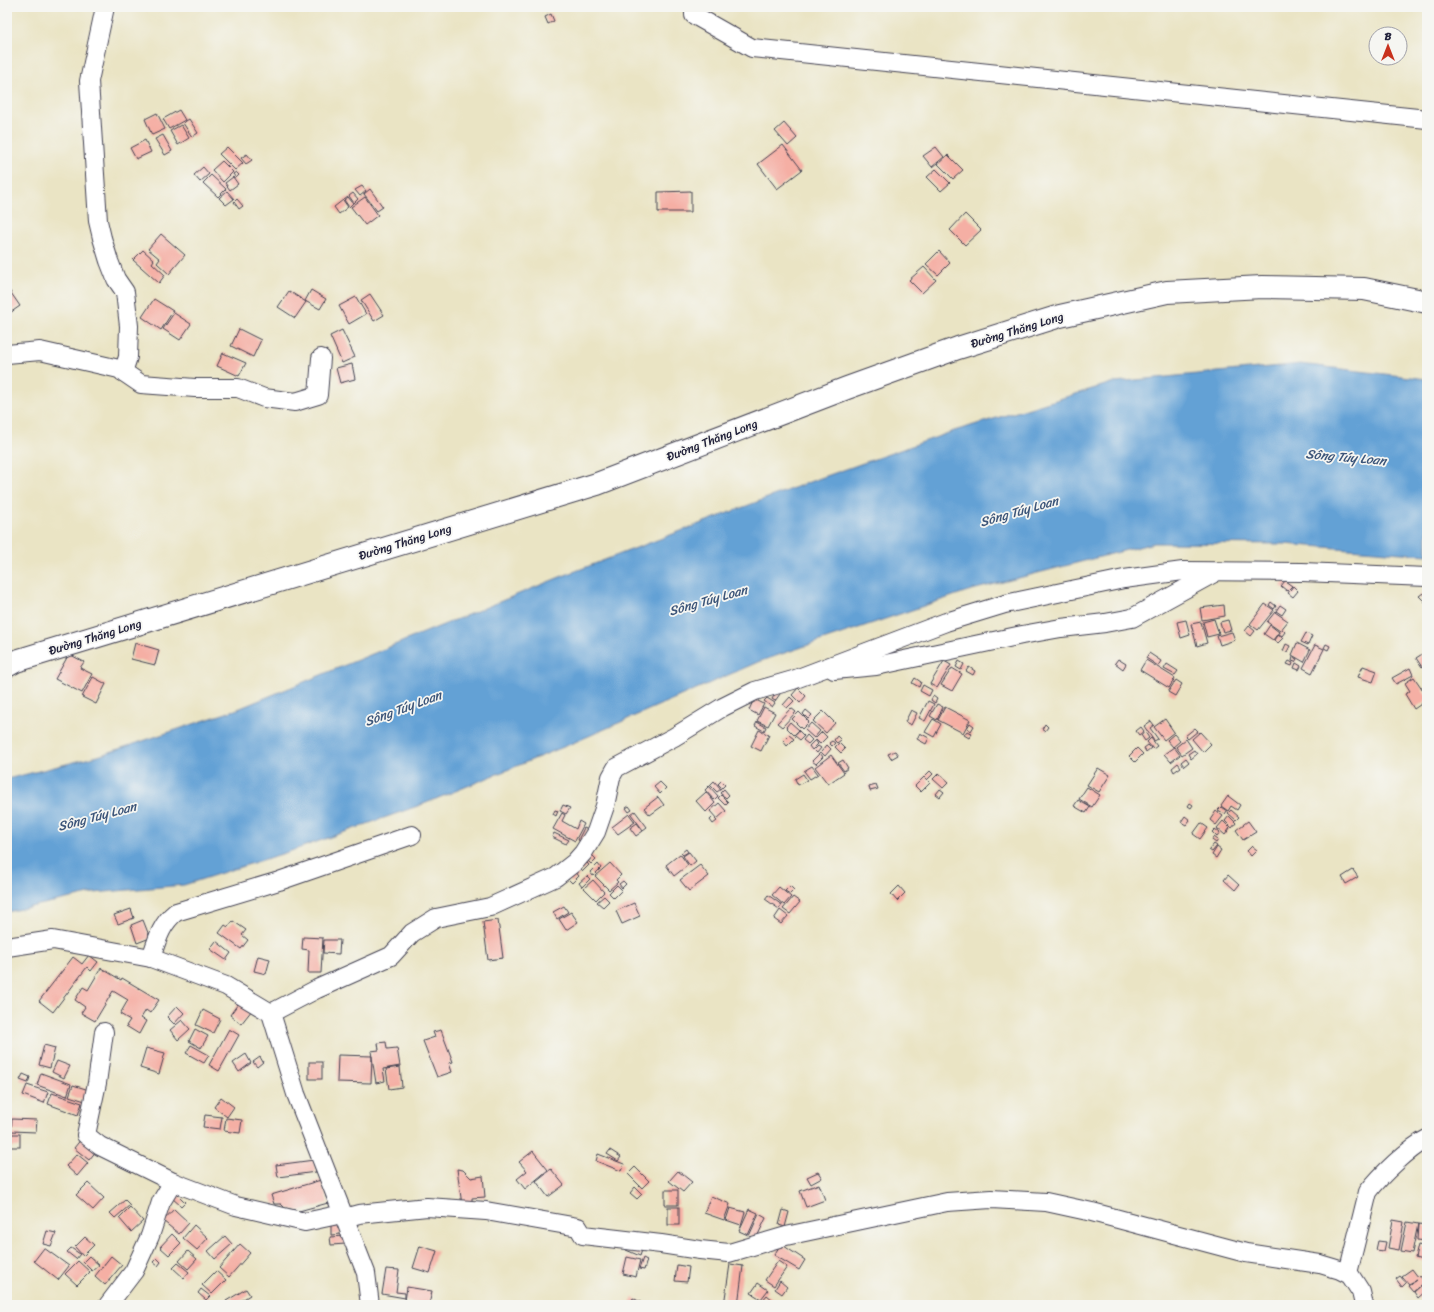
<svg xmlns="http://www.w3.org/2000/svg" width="1434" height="1312" font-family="Sriracha,sans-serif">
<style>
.water{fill:#64a1d5;stroke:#436288}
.building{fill:#f5afa4}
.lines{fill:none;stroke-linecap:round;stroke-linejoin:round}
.minor-casing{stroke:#403f50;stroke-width:20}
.tertiary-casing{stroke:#403f50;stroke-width:24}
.minor{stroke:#fff;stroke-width:18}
.tertiary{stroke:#fff;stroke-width:22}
.labels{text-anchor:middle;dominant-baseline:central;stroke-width:3.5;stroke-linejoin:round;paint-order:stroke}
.street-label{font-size:12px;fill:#22223b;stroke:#f6f6f2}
.water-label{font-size:13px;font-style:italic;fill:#3c5579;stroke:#f6f6f2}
</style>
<rect width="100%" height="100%" fill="#f6f6f2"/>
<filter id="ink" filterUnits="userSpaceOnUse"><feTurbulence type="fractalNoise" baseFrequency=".025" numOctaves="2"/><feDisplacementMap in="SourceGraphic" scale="8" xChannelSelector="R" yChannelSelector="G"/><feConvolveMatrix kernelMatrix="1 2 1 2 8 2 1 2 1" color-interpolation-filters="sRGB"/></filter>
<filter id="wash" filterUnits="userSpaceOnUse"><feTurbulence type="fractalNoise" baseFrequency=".012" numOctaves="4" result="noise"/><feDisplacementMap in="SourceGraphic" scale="16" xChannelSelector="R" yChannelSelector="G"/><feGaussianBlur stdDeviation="0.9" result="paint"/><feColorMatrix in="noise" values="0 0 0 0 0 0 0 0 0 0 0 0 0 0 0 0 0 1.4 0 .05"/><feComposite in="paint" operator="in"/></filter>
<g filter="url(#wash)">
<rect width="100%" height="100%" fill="#eae4c4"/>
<!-- water -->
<polygon class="water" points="1300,364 1427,379 1427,555 1284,544 1154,543 968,591 758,662 566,746 426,803 294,850 184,885 94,893 7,912 7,779 98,756 238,709 560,577 812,481 954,431 1115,382"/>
<g id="blocks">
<!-- building -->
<g class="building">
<polygon points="546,7 554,7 555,9 547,11"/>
<polygon points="551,14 554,21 548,24 545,17"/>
<polygon points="179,110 185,120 169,129 163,119"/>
<polygon points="157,113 165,129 152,135 145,119"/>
<polygon points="189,119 198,133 192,137 183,123"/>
<polygon points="784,123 797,138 788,146 775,131"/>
<polygon points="181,125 189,138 178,145 170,131"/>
<polygon points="163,135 172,151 165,155 155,139"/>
<polygon points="145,140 151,152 136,159 130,148"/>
<polygon points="783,145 802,170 777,189 758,164"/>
<polygon points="227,147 243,163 235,170 219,154"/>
<polygon points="936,147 944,157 932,167 923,156"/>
<polygon points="247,154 252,160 246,164 241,158"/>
<polygon points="948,155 963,170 953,179 938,164"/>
<polygon points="222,161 233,172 223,182 212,170"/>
<polygon points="203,167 209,174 200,182 194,175"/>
<polygon points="936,169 950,183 941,191 927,177"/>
<polygon points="236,172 239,175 236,178 233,174"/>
<polygon points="211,175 226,189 218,197 203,183"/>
<polygon points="233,177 238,184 230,190 225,183"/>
<polygon points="362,186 366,191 360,196 355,190"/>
<polygon points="370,189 383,207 377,211 364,194"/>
<polygon points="227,191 234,199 226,205 219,198"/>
<polygon points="691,191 691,212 658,212 658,192"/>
<polygon points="353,193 358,199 354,203 349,196"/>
<polygon points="348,197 353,203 349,207 344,200"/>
<polygon points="365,197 378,215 365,225 351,207"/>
<polygon points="237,199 243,206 239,209 234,202"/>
<polygon points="343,200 348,207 339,214 334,207"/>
<polygon points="965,214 981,230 965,245 950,230"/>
<polygon points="161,234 185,255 169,274 157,263 160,259 148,249"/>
<polygon points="143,250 154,260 152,263 165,275 159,283 133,260"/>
<polygon points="939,251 950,263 938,275 926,264"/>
<polygon points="924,267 936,280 922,293 909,280"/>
<polygon points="9,290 20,306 7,315 7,291"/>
<polygon points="311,290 326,299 320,309 305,301"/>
<polygon points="289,291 306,302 295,318 278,307"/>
<polygon points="370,294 384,315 374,321 361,300"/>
<polygon points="356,297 366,314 349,324 339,306"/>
<polygon points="154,299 173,311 161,330 142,317"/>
<polygon points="174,313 191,324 180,340 163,329"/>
<polygon points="239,329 261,340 253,357 231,346"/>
<polygon points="342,330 355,357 342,363 330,336"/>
<polygon points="223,353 246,363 239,376 217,366"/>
<polygon points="352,364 355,379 340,383 336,368"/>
<polygon points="1285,581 1292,586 1287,591 1281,586"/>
<polygon points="1293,586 1298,591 1293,597 1288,593"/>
<polygon points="1423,593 1427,597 1427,604 1419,596"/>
<polygon points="1271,602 1276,606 1274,609 1269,605"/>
<polygon points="1265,604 1274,610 1258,630 1250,624"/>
<polygon points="1224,605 1225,616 1202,620 1200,608"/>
<polygon points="1280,605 1286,609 1282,615 1276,611"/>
<polygon points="1275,612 1288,621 1280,631 1267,622"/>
<polygon points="1214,619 1219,634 1207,637 1203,622"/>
<polygon points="1186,620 1190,635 1181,638 1177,622"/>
<polygon points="1228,620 1231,630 1223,632 1220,622"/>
<polygon points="1201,622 1207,643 1197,646 1191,624"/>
<polygon points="1270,625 1279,632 1273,640 1264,634"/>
<polygon points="1249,626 1255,631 1251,636 1245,631"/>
<polygon points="1282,629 1285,632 1282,636 1279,634"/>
<polygon points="1232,632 1235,640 1220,645 1217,636"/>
<polygon points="1306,633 1312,636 1308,645 1301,642"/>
<polygon points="1278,634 1283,638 1278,643 1274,640"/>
<polygon points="135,643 159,650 155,665 131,659"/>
<polygon points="1297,643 1310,650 1304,662 1292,655"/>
<polygon points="1286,644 1290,646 1287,652 1283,651"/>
<polygon points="1326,644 1330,646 1328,650 1324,648"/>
<polygon points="1315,645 1324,649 1312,673 1303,668"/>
<polygon points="1427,651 1427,663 1422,667 1416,658"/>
<polygon points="1149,653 1161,661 1158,666 1146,658"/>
<polygon points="69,654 84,662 80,668 92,674 82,693 55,679"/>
<polygon points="1293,657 1297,659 1295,662 1292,661"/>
<polygon points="1118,659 1126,664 1123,669 1115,663"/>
<polygon points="1146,660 1175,678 1169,688 1140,670"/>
<polygon points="944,661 951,665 937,688 930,684"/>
<polygon points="959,661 964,664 961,670 956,667"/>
<polygon points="1289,661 1293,663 1292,666 1287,664"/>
<polygon points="1296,663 1301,666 1299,670 1294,668"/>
<polygon points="1167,664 1178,671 1175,675 1164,669"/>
<polygon points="1363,666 1377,671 1373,682 1358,677"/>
<polygon points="969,667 975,671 973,675 966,671"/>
<polygon points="952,668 962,674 952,691 941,685"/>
<polygon points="1410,668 1413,675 1396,684 1392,678"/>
<polygon points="93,677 106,684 96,704 82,697"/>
<polygon points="1414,677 1427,696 1427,700 1414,709 1405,694 1410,691 1405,683"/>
<polygon points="915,678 921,682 919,687 912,683"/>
<polygon points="1176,680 1182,684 1175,696 1168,692"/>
<polygon points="923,685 932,690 929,696 920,691"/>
<polygon points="798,688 806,696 800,703 792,695"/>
<polygon points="777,691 780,694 775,701 772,699"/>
<polygon points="933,696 937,699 935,703 931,700"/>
<polygon points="790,697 794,701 787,708 783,705"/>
<polygon points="767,698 775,703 772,707 764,701"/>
<polygon points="754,699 764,704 758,715 749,710"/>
<polygon points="928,701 934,704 925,721 919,718"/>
<polygon points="937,704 943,707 937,720 930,716"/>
<polygon points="764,707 775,713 768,726 757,721"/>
<polygon points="945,707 970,720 963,733 938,720"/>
<polygon points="791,708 796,712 782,727 777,723"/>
<polygon points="806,710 812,715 808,719 803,714"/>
<polygon points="911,710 917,713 911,725 905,722"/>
<polygon points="823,711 835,723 826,733 813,721"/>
<polygon points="799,712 809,722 802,729 792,719"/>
<polygon points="933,719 941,724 934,737 925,732"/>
<polygon points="1165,719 1174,732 1164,740 1154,727"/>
<polygon points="1151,721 1154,725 1150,728 1158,739 1154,741 1144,726"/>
<polygon points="757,722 766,727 764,731 755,726"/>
<polygon points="790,722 799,730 794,735 786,727"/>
<polygon points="811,723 820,731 814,738 805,730"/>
<polygon points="970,723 974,726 971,731 967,728"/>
<polygon points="1045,724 1048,727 1045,731 1042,729"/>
<polygon points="1141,727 1144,731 1139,735 1136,731"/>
<polygon points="1195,728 1198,731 1188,739 1185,736"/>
<polygon points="759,730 769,735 761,751 751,746"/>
<polygon points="799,731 804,736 800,740 795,736"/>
<polygon points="967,731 972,734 969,738 964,735"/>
<polygon points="822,732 827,737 820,744 815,739"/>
<polygon points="1145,732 1149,738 1145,741 1141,735"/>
<polygon points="1200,732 1211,744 1203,752 1192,739"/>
<polygon points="920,733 929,738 926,744 917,739"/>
<polygon points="1174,734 1180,741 1173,747 1167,740"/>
<polygon points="789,735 794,739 787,746 783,741"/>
<polygon points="807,735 812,740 808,744 803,740"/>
<polygon points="837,736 841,740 837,743 834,740"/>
<polygon points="1151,738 1157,746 1153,749 1147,742"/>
<polygon points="1186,739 1192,748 1182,755 1176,747"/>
<polygon points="815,740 818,744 812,750 809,746"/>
<polygon points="832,741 835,743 832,746 829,743"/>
<polygon points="839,743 845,749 841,753 835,747"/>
<polygon points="827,745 831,749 825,756 821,752"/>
<polygon points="1148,745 1151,748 1146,752 1144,748"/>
<polygon points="818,746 821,748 817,753 814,750"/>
<polygon points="1174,747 1180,755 1171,762 1164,754"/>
<polygon points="1137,748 1143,754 1135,762 1129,756"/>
<polygon points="1194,750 1197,754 1191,759 1188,754"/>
<polygon points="895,751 898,755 891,759 888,754"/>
<polygon points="820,753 823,757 816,764 812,761"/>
<polygon points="831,755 844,773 828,784 815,767"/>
<polygon points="1186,758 1189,762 1184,766 1181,762"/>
<polygon points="843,760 848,768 844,771 838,763"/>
<polygon points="1178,763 1181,767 1174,772 1172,768"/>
<polygon points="812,766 818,774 810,779 804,771"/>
<polygon points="1098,768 1110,775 1099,792 1087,785"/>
<polygon points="930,771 933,774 928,779 925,776"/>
<polygon points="939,773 949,782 943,788 933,779"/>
<polygon points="803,774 807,780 798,785 795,779"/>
<polygon points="924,777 930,783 921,792 915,786"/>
<polygon points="714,781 721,789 717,792 710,785"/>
<polygon points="721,781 725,785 722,788 718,784"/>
<polygon points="660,782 666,788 660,794 654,787"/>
<polygon points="876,784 878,789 870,791 869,786"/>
<polygon points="709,786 718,796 714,800 705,790"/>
<polygon points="1087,787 1100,795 1092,807 1079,799"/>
<polygon points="724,789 729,795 726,798 720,793"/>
<polygon points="940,789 944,792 940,797 936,794"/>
<polygon points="706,792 715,803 706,812 696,801"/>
<polygon points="721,795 728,802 725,805 718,798"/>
<polygon points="1228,796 1240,805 1237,810 1231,806 1228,811 1221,806"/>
<polygon points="658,797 664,805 650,815 644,808"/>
<polygon points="1078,800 1090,807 1086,813 1074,806"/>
<polygon points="719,803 726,811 717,819 710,811"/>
<polygon points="1190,803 1193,805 1191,808 1188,806"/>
<polygon points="563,805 570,808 566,814 560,811"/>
<polygon points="629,806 632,810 629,812 626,808"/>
<polygon points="1221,807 1227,811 1225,814 1218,810"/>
<polygon points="555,810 558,811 556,816 553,814"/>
<polygon points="1231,810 1239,817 1236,820 1228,813"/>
<polygon points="635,811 647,827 643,830 631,814"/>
<polygon points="1216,811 1223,816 1216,825 1210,820"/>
<polygon points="562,813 565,815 562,821 576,829 579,821 584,824 575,841 553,829"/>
<polygon points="629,814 635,822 618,834 612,827"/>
<polygon points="1185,816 1190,820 1186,825 1181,822"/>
<polygon points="1229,816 1236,823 1232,828 1225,821"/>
<polygon points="713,817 717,821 713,824 710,820"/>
<polygon points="1223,821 1230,828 1225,835 1217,828"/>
<polygon points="1248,821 1256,832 1243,840 1236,830"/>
<polygon points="637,823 643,831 636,836 630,828"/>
<polygon points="1201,823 1208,828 1200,839 1193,834"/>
<polygon points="584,828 588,830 582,842 578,840"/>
<polygon points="1215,829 1220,833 1217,837 1212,832"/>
<polygon points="554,833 569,840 566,844 552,837"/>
<polygon points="1214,837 1218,840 1216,843 1212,840"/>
<polygon points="1214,844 1217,846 1212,852 1209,850"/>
<polygon points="1252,846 1257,850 1251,856 1247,851"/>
<polygon points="1217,847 1221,850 1216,858 1212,855"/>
<polygon points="686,849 688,852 683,855 681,853"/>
<polygon points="689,852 696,861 690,866 683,856"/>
<polygon points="591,854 596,859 591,864 586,859"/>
<polygon points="680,854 688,865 674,876 666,865"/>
<polygon points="584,860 589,865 583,871 578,866"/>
<polygon points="610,863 621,875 616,880 618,882 609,890 595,876"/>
<polygon points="598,864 601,868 593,876 590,872"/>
<polygon points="700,865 709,876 689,891 680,880"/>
<polygon points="574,870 579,876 572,883 566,877"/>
<polygon points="1353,870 1358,877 1346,884 1342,877"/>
<polygon points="1228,875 1239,885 1235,890 1224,880"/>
<polygon points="587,876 590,879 582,887 579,883"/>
<polygon points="593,880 604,892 596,900 584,888"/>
<polygon points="623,881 626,884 622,888 619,884"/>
<polygon points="617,885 622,890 614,898 609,893"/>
<polygon points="790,886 794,890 790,894 785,891"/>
<polygon points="899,886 905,893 897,901 891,894"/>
<polygon points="779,887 791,897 784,905 772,895"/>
<polygon points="768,895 782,905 779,909 765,899"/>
<polygon points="604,896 609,901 603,907 597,902"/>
<polygon points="793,897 800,902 790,914 783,909"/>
<polygon points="634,903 640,916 622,924 616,911"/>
<polygon points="564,906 568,912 557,919 553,912"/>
<polygon points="131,909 134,918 118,924 114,915"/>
<polygon points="780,910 788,916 781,924 774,919"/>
<polygon points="571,912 578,922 566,930 559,919"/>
<polygon points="143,920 150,938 137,943 131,925"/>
<polygon points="498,920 503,958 488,960 483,922"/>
<polygon points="233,921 246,930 242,935 248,940 241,949 219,933 225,925 228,927"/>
<polygon points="303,937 323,938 321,973 308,973 309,950 302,949"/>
<polygon points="324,940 340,940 339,954 323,953"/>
<polygon points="216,941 231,953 226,960 210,949"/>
<polygon points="89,955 98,962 91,971 87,967 53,1012 39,1001 73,957 82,964"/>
<polygon points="258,956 270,959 266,974 254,971"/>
<polygon points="101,968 121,980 122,978 159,1000 150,1013 146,1010 141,1018 146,1021 139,1034 126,1026 130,1020 120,1014 128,1000 113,991 95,1021 81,1013 85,1007 75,1000 83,987 88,990"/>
<polygon points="240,1001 252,1010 241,1024 230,1015"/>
<polygon points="177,1006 184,1013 174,1024 167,1017"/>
<polygon points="203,1010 220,1019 213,1033 196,1025"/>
<polygon points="182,1020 190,1029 178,1040 170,1030"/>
<polygon points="195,1029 208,1036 201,1048 189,1041"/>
<polygon points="229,1029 239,1035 219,1071 209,1065"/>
<polygon points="441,1030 453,1062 449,1063 452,1072 437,1077 423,1041 435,1037 433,1032"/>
<polygon points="386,1042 387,1049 397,1048 400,1066 383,1069 385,1081 376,1083 371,1051 379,1050 378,1043"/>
<polygon points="44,1045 55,1048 50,1068 39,1065"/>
<polygon points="191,1045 209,1055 204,1063 186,1053"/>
<polygon points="146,1048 165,1053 159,1074 140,1068"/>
<polygon points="246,1054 251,1063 239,1072 233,1063"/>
<polygon points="338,1055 372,1056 371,1083 337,1082"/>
<polygon points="260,1057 263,1062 257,1067 253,1062"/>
<polygon points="57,1061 70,1066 64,1078 52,1072"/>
<rect x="309" y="1062" width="13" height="17"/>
<polygon points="400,1067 402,1087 389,1089 386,1069"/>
<polygon points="41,1073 71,1084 67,1096 37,1085"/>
<polygon points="23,1074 30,1077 28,1083 20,1080"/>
<polygon points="27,1085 48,1092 44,1103 23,1095"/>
<polygon points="73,1085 89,1090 85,1101 69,1096"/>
<polygon points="52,1093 82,1103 78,1115 48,1104"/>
<polygon points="221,1097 234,1107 227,1117 214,1107"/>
<polygon points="205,1115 222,1117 220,1129 203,1127"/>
<polygon points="226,1118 242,1120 240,1133 224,1131"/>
<polygon points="12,1119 37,1120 36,1132 11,1131"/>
<rect x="8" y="1134" width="12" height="13"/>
<polygon points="82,1138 97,1150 89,1160 74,1148"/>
<polygon points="610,1150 621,1157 618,1161 607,1154"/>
<polygon points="533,1151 548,1170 525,1189 517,1179 527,1171 519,1162"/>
<polygon points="77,1154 88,1163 77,1176 66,1166"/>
<polygon points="598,1154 624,1164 621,1171 596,1161"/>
<polygon points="314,1160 316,1172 278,1177 276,1165"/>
<polygon points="635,1167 649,1181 642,1188 628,1174"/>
<polygon points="457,1169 463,1170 471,1178 483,1176 485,1197 472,1198 472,1204 462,1205"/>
<polygon points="551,1169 564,1185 548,1197 536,1181"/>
<polygon points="678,1171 692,1182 683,1192 669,1181"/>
<polygon points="818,1172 822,1178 811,1184 807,1177"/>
<polygon points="321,1180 328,1203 299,1211 285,1208 281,1204 274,1204 271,1195"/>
<polygon points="88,1183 104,1198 93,1210 76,1195"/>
<polygon points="819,1184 825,1200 806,1207 800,1191"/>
<polygon points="635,1187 642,1194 637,1199 630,1193"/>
<rect x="665" y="1190" width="13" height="15"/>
<polygon points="176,1193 185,1202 181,1206 172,1198"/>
<polygon points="711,1196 730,1204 724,1220 704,1213"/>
<polygon points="125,1200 130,1205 115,1218 110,1213"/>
<polygon points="130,1207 143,1221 131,1232 119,1218"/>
<rect x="668" y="1207" width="11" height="18"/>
<polygon points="730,1208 745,1212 741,1225 726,1220"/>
<polygon points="174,1209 189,1223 179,1234 163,1221"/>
<polygon points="749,1209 758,1213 748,1235 739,1231"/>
<polygon points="783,1210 789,1212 785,1227 779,1225"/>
<polygon points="759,1214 766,1218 756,1239 749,1236"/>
<polygon points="1393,1220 1404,1222 1399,1250 1388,1248"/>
<polygon points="1407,1222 1418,1224 1412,1253 1401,1251"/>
<polygon points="340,1224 341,1234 331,1235 331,1225"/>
<polygon points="1418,1224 1427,1225 1427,1241 1417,1240"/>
<polygon points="194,1225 208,1238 197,1250 183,1238"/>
<polygon points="47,1231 56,1233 51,1246 43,1244"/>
<polygon points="172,1234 181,1243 169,1255 160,1247"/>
<polygon points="225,1236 232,1244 215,1259 208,1251"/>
<polygon points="345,1236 346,1244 331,1245 330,1237"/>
<polygon points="85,1237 94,1245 83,1256 75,1247"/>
<polygon points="629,1241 643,1247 640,1256 626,1250"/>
<polygon points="1378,1241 1386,1242 1384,1251 1376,1250"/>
<polygon points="240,1244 250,1253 229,1277 219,1268"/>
<polygon points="781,1244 805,1260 799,1270 774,1255"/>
<polygon points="1418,1245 1427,1247 1426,1261 1415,1258"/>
<polygon points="420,1246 437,1251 430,1273 413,1268"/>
<polygon points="44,1248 69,1266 58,1280 34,1261"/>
<polygon points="71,1248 80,1254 76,1259 67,1252"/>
<polygon points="188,1251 197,1259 188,1269 179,1261"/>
<polygon points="89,1256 99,1265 92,1271 83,1262"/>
<polygon points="111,1256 122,1265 105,1285 95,1276"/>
<polygon points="627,1257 640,1260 636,1277 623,1274"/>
<polygon points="157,1258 161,1262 158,1266 153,1262"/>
<polygon points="643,1258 647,1260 644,1270 639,1269"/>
<polygon points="78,1261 90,1272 77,1285 65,1274"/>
<polygon points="778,1261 787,1267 774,1286 765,1280"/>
<polygon points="178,1263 189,1272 184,1278 173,1268"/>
<polygon points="730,1264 743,1266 738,1305 724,1305"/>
<polygon points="677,1265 689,1267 687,1282 675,1281"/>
<polygon points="386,1269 399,1270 396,1292 405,1293 405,1298 382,1294"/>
<polygon points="1412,1269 1418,1277 1420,1276 1425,1282 1413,1292 1408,1286 1416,1280 1409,1284 1402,1276"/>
<polygon points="216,1271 226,1280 212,1294 202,1285"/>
<polygon points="1400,1276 1406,1283 1402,1287 1396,1279"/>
<polygon points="780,1281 787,1287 782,1294 775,1289"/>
<polygon points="758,1283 768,1290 761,1299 751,1293"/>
<polygon points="1423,1284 1427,1288 1427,1290 1418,1298 1414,1292"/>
<polygon points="407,1287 432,1291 429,1305 405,1301"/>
<polygon points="201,1289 210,1296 206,1300 198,1293"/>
<polygon points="246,1289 250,1295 234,1305 228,1305 226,1301"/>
<polygon points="767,1295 773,1300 769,1305 767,1305 762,1301"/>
<polygon points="633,1298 642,1303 641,1305 629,1305"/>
</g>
</g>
</g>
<g filter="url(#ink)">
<use href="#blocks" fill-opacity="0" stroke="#403f50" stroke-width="1"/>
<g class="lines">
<defs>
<g id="minor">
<polyline points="105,7 89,81 98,221 102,238 109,261 116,279 125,292 129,326 128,357 123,372"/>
<polyline points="694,7 694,15 752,48 1427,119"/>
<polyline points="7,354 40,351 119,369 141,384 195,388 238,388 264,398 295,402 318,395 321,358"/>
<polyline points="834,670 876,666 1022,635 1061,628 1105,623 1132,618 1214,573"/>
<polyline points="7,947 53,940 151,958 226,986 271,1013 296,1094 366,1273 370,1305"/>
<path d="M151 958C157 940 161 924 176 912L279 881 412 835"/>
<polyline points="271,1013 317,989 391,956 412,933 436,918 490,907 556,877 575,862 583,853 596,832 605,806 611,777 616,768 674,737 723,707 755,691 793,680 946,622 1005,604 1124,579 1183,571 1302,572 1427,577"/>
<polyline points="104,1032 97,1083 86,1135 100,1146 173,1182 236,1206 305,1222 333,1216 342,1213"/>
<polyline points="344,1218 359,1214 427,1207 486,1211 578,1227 583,1235 661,1244 700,1250 729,1253 786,1236 947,1202 991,1199 1046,1202 1092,1212 1246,1253 1320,1264 1340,1270 1350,1275 1361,1292 1364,1305"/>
<path d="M1348 1273 1368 1192C1380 1176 1409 1148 1427 1139"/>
<polyline points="108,1305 134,1271 150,1236 161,1202 173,1182"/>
</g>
<polyline id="tertiary" points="7,666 16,661 597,484 847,388 958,348 1060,316 1167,292 1262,287 1364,289 1427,302"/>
</defs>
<!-- minor casing -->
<use href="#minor" class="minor-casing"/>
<!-- tertiary casing -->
<use href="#tertiary" class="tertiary-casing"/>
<!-- minor -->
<use href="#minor" class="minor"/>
<!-- tertiary -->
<use href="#tertiary" class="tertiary"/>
</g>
</g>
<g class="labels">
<!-- street labels -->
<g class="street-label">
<text transform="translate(1017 330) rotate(-17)">Đường Thăng Long</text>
<text transform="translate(712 440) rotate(-21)">Đường Thăng Long</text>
<text transform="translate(405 542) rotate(-17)">Đường Thăng Long</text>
<text transform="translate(95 637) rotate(-17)">Đường Thăng Long</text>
</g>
<!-- water labels -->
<g class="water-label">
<text transform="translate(1346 457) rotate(5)">Sông Túy Loan</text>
<text transform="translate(1019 511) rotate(-16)">Sông Túy Loan</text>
<text transform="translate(708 600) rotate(-16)">Sông Túy Loan</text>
<text transform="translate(403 708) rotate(-20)">Sông Túy Loan</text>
<text transform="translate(97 816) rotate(-15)">Sông Túy Loan</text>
</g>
</g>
<!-- margin -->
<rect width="1434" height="1312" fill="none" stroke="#f6f6f2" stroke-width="24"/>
<!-- north arrow -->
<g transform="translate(1388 46)"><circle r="19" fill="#f6f6f2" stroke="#a1a1a9"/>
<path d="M0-3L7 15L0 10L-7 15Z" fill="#c8321e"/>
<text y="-6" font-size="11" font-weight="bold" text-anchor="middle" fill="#22223b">B</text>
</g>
</svg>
